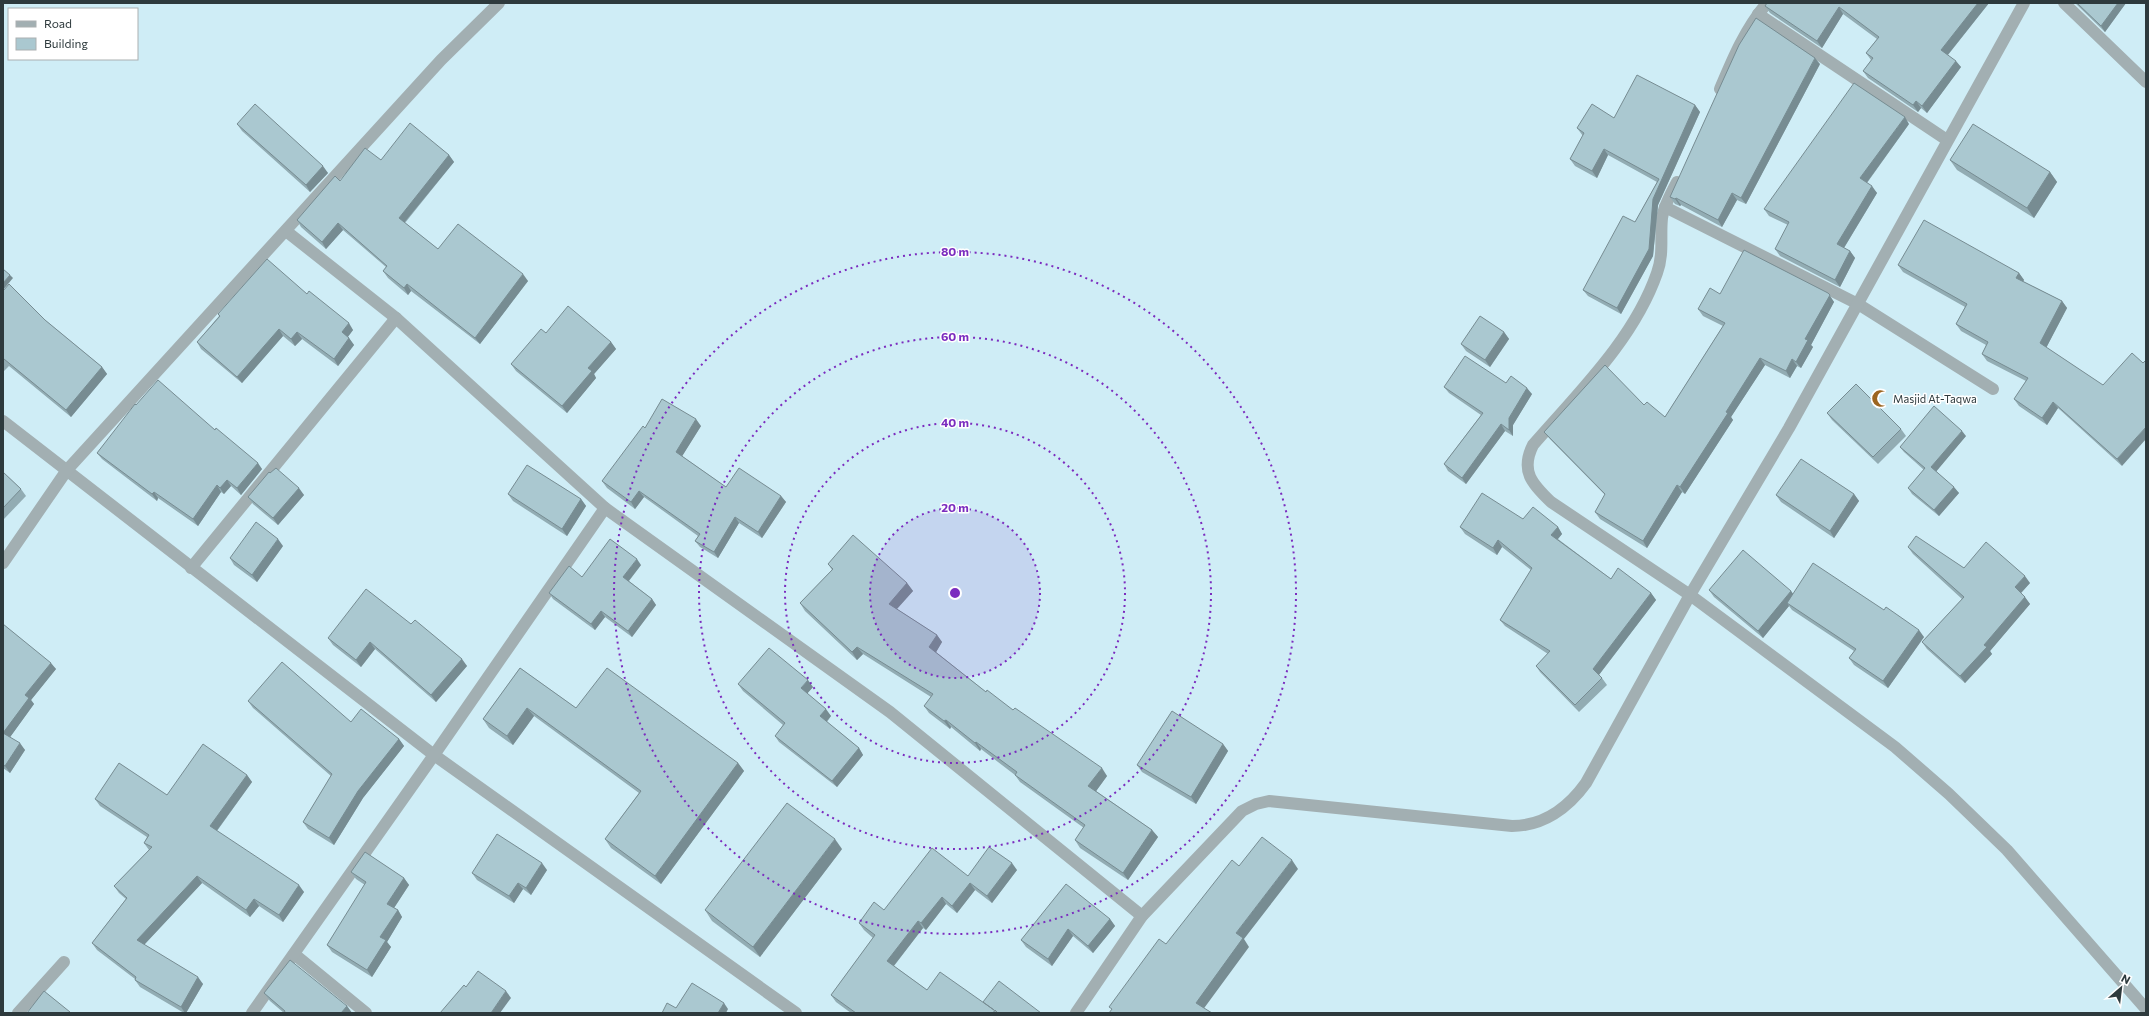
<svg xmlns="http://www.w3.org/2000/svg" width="2149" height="1016" font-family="Commissioner,sans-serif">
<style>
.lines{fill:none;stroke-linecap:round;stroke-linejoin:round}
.minor{stroke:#a2afb2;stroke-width:12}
.wall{fill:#92acb3}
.shaded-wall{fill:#778c92}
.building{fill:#aac8d0;stroke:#778c92}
.ring{fill:none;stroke:#7b2cbf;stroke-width:2;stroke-dasharray:2 4}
.labels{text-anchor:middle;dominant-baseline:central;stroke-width:3;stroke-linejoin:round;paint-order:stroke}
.poi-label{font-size:11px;fill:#2e3a3d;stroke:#fff;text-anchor:start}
.centre{fill:#7b2cbf;stroke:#fff;stroke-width:2}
.ring-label{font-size:12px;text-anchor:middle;font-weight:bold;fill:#7b2cbf;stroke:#fff;stroke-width:3;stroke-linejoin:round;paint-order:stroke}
</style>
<rect width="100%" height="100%" fill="#cfedf6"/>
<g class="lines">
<!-- minor -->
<g class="minor">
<polyline points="2064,3 2146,82"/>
<polyline points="1758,14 1947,140"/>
<path d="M1720 89C1733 58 1745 29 1767 3"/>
<path d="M1677 182C1671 193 1664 206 1662 218 1660 237 1664 254 1657 273 1634 339 1579 392 1533 445 1520 471 1532 484 1551 502L1690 595 1895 747 1949 794 2007 850 2146 1009"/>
<polyline points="1665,207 1858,304 1993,389"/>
<polyline points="286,231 396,318 605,508 890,712 1142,916"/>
<polyline points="3,421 434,755 796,1013"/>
<polyline points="3,563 67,470 441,60 499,3"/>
<polyline points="191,568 396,318"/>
<polyline points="294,954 366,1013"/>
<polyline points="18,1013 64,962"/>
<polyline points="252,1013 434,755 605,508"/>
<path d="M1076 1013 1142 916 1242 811 1256 804 1269 801 1512 826C1543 826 1568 808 1586 783L1690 595 1789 428 2024 3"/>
</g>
</g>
<!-- wall -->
<g class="wall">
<polygon points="1989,3 1948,55 1961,67 1927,113 1921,108 1918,112 1868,78 1863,71 1871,60 1866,53 1877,39 1843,14 1822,48 1770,13 1765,6"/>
<polygon points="2075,3 2126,3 2105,32"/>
<polygon points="1820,64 1746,204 1737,200 1722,227 1681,205 1680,206 1675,204 1670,197"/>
<polygon points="1695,105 1700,112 1658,205 1653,256 1621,314 1588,296 1583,290 1635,222 1657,182 1608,155 1597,178 1575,166 1570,159 1583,136 1577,128 1614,118"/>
<polygon points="237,124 328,173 310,192 242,131"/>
<polygon points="1909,124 1867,183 1877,193 1844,248 1850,251 1855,258 1840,287 1780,256 1775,249 1788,225 1769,216 1764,209"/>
<polygon points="449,155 454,162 405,223 438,249 528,281 480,344 411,291 408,295 388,278 383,271 386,267 343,230 326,249 301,227 297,220 340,181 381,160"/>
<polygon points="1950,160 2050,172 2057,182 2034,218 1957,170"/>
<polygon points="1898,265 2019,273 2024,280 2023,281 2062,301 2067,308 2046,348 2122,466 2058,408 2047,425 2019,406 2014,399 2026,381 1987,361 1982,354 1986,345 1961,331 1956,324 1965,307 1903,272"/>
<polygon points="3,291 45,320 102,367 107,374 71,417 9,366 3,372"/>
<polygon points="1828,293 1834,302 1811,345 1813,347 1801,368 1797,366 1790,378 1765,365 1731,417 1733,420 1685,494 1682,492 1647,548 1600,519 1595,512 1605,495 1549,438 1544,432 1644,405 1665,417 1723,326 1703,316 1698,309 1720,294"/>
<polygon points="307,294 353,330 348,337 349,338 354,345 338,366 302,339 295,346 283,336 242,383 201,349 197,342 219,316 218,314"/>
<polygon points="1504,332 1509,339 1490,367 1466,351 1461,344"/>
<polygon points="546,333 611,342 616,349 594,374 596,378 567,413 516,371 511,364"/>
<polygon points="1506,383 1532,394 1513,425 1513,436 1505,431 1466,484 1448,471 1444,464 1481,415 1449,393 1444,387"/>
<polygon points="136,405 215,430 262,469 241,495 231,486 224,494 221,492 198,526 158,498 157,501 102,459 97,453"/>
<polygon points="1827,413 1901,429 1906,436 1878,464 1832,420"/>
<polygon points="701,426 682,456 726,487 781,496 786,502 762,538 739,523 718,558 700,547 695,541 698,536 644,497 635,509 607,488 602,481 645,428"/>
<polygon points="1966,436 1936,471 1959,493 1939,516 1912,494 1908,488 1924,470 1904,452 1900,447"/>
<polygon points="3,472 21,489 26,496 3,520"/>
<polygon points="270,473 304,495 278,525 253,504 248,497"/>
<polygon points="508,494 581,499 586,506 567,536 513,501"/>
<polygon points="1854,494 1859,501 1834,538 1781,502 1776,495"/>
<polygon points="1523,519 1558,527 1562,534 1558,539 1611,579 1651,593 1656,600 1599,675 1602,678 1607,685 1579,712 1540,672 1536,666 1548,654 1505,626 1500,620 1531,570 1502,547 1497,555 1465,534 1460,527"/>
<polygon points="283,546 257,582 234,565 230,558"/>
<polygon points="1908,547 1964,568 2030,583 2021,593 2030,604 1990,651 1992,654 1965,683 1927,649 1922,642 1962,599 1913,554"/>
<polygon points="828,564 907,583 913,591 897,609 937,635 942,642 936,652 986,692 1107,776 1096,791 1152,830 1158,837 1128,880 1080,848 1075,840 1084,828 1020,782 1015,775 981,749 980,751 951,727 950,729 929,713 924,706 931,697 863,654 857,660 805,611 800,603 832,570"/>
<polygon points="641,565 629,581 652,599 656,605 632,637 605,617 595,630 553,599 549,593 582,577"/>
<polygon points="1709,590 1791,591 1793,594 1924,637 1888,688 1854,665 1849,658 1854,651 1792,610 1789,606 1763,638 1714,597"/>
<polygon points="3,624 56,669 31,700 34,704 10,737 25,750 10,773 3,768"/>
<polygon points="411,624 467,666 436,702 375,649 361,667 333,645 328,638"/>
<polygon points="520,668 576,708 738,763 744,771 661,884 611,848 605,839 639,793 534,716 513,745 489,728 483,719"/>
<polygon points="738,684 813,687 807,693 831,716 827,722 859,748 863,755 837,787 779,742 775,736 783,725 743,691"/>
<polygon points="248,701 351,722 399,739 404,746 363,798 334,845 308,829 303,822 331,776 253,708"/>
<polygon points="1223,744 1228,751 1196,804 1142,772 1137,765"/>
<polygon points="247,775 252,782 217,831 304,892 283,922 259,906 250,917 202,883 144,945 203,984 186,1013 184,1013 140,987 135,980 135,979 97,950 92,943 126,899 119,893 114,886 149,850 144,843 147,837 100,806 95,799 167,795"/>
<polygon points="842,849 760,957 712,921 705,910"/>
<polygon points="547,870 531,895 523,889 514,903 477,880 472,873"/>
<polygon points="1017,870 992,903 975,890 957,913 946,904 926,930 923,928 894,966 927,990 984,1003 1041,1013 851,1013 836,1002 831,995 873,938 864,930 859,923 884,910 968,876"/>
<polygon points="351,872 404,878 409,885 394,908 398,910 402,917 387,942 391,947 372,977 332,952 327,945 365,885 356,879"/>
<polygon points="1110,919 1115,926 1093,953 1073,936 1052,966 1026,947 1021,940"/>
<polygon points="264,993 347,1006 352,1013 284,1013 270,1001"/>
</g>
<!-- shaded-wall -->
<g class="shaded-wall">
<polygon points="1978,3 1989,3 1946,57 1941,50"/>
<polygon points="2118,3 2126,3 2105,32 2101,26"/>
<polygon points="1839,7 1843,14 1822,48 1817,41"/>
<polygon points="1815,58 1820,64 1746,204 1741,198"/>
<polygon points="1956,61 1961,67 1927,113 1922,106"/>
<polygon points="1916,101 1921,108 1918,112 1913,105"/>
<polygon points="1695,105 1700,112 1658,205 1653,256 1621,314 1617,308 1653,199"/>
<polygon points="1905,117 1909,124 1865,185 1860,178"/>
<polygon points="1604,149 1608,155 1597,178 1592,171"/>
<polygon points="449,155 454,162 403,224 399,218"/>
<polygon points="323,166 328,173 310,192 306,185"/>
<polygon points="2050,172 2057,182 2034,218 2027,208"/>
<polygon points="1872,186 1877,193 1842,251 1837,244"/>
<polygon points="1732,193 1737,200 1722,227 1718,220"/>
<polygon points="1676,198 1681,205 1680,206 1675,199"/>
<polygon points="338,223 343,230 326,249 322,242"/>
<polygon points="1850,251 1855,258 1840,287 1835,280"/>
<polygon points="2019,273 2024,280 2021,285 2016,278"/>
<polygon points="523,274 528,281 480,344 475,338"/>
<polygon points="10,275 13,278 3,290 3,283"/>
<polygon points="407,284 411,291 408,295 404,288"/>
<polygon points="1828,293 1834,302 1811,345 1813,347 1801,368 1796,362 1805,339"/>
<polygon points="2062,301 2067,308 2045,350 2040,343"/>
<polygon points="349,323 353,330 346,339 342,332"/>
<polygon points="279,329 283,336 242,383 237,377"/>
<polygon points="297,332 302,339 295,346 291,339"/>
<polygon points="1504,332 1509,339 1490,367 1485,360"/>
<polygon points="349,338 354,345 338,366 334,359"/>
<polygon points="611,342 616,349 594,374 596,378 567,413 562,406 588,368"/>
<polygon points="1760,358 1765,365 1731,417 1733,420 1685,494 1680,487 1726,412"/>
<polygon points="1792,359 1797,366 1790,378 1786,371"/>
<polygon points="102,367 107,374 71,417 66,410"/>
<polygon points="1527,388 1532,394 1513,425 1513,436 1509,430 1509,418"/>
<polygon points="2053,402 2058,408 2047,425 2042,418"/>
<polygon points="696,419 701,426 681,458 676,452"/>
<polygon points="1501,424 1505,431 1466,484 1462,478"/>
<polygon points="2146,427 2146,439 2122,466 2117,459"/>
<polygon points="1962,431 1966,436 1935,473 1931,467"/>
<polygon points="258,463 262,469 241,495 237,488"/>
<polygon points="227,480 231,486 224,494 220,488"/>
<polygon points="217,485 221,492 198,526 193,519"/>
<polygon points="1677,485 1682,492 1647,548 1643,541"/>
<polygon points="1954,487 1959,493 1939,516 1934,510"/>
<polygon points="299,488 304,495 278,525 273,518"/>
<polygon points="639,491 644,497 635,509 631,502"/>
<polygon points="154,492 158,498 157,501 152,494"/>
<polygon points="1854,494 1859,501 1834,538 1830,531"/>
<polygon points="781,496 786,502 762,538 758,532"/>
<polygon points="581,499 586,506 567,536 562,529"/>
<polygon points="735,517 739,523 718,558 714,552"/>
<polygon points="1558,527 1562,534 1556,541 1551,535"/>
<polygon points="278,539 283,546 257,582 252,575"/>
<polygon points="1498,540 1502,547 1497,555 1493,548"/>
<polygon points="637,559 641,565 627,583 623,577"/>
<polygon points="2025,576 2030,583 2020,594 2015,587"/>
<polygon points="907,583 913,591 895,611 889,604"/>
<polygon points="1791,591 1796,598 1787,603 1789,606 1763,638 1758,631"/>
<polygon points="1651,593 1656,600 1598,676 1593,669"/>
<polygon points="2025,597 2030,604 1990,651 1992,654 1965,683 1960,676 1984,645"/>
<polygon points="652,599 656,605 632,637 628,631"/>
<polygon points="601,611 605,617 595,630 591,624"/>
<polygon points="1919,630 1924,637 1888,688 1883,681"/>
<polygon points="937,635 942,642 935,654 929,647"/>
<polygon points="370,642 375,649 361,667 356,660"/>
<polygon points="857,647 863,654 857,660 852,652"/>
<polygon points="462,659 467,666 436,702 431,695"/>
<polygon points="51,663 56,669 31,700 34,704 8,740 3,733 25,695"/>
<polygon points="808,680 813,687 806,695 801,688"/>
<polygon points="527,708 534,716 513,745 507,736"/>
<polygon points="826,709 831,716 825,723 820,716"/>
<polygon points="946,720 951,727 950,729 944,721"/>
<polygon points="399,739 404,746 363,798 334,845 329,838 358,791"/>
<polygon points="976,742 981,749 980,751 975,743"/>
<polygon points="20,743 25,750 10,773 5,766"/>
<polygon points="1223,744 1228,751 1196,804 1191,797"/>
<polygon points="859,748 863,755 837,787 832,781"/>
<polygon points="738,763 744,771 661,884 655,876"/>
<polygon points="1102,768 1107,776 1094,794 1088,786"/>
<polygon points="247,775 252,782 215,833 210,826"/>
<polygon points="1152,830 1158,837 1128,880 1123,873"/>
<polygon points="835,839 842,849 760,957 753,947"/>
<polygon points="1292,860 1298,869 1244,939 1249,947 1202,1011 1196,1003 1236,933"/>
<polygon points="542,863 547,870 531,895 526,888"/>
<polygon points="1012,863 1017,870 992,903 987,896"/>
<polygon points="197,876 202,883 142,947 137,940"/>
<polygon points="404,878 409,885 392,911 387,904"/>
<polygon points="518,883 523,889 514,903 509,896"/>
<polygon points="970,883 975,890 957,913 952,906"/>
<polygon points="299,885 304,892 283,922 279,915"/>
<polygon points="942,897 946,904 926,930 921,923"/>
<polygon points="254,899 259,906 250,917 246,910"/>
<polygon points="398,910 402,917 387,942 391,947 372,977 367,970 380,937"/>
<polygon points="1110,919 1115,926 1093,953 1088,946"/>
<polygon points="918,921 923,928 892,968 887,961"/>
<polygon points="1068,929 1073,936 1052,966 1048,959"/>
<polygon points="198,977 203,984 186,1013 185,1013 181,1007"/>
<polygon points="506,991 511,998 500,1013 491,1013"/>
<polygon points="724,1003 728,1009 726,1013 718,1013"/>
<polygon points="347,1006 352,1013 341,1013"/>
</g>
<!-- building -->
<g class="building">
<polygon points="1767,3 1978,3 1941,50 1956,61 1922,106 1916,101 1913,105 1863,71 1873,58 1866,53 1879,37 1839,7 1817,41 1765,6"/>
<polygon points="2077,3 2118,3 2101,26"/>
<polygon points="1756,18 1815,58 1741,198 1732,193 1718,220 1676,198 1675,199 1670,197 1739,45"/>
<polygon points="1637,75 1695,105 1653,199 1649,249 1617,308 1583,290 1623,216 1635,222 1659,179 1604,149 1592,171 1570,159 1584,133 1577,128 1592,104 1614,118"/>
<polygon points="1854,83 1905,117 1860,178 1872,186 1837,244 1850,251 1835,280 1775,249 1789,222 1764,209"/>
<polygon points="255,104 323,166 306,185 237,124"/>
<polygon points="410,123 449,155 399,218 438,249 458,224 523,274 475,338 407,284 404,288 383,271 387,266 338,223 322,242 297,220 335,176 340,181 365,148 381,160"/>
<polygon points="1973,124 2050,172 2027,208 1950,160"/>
<polygon points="1924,220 2019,273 2016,278 2062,301 2040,343 2103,385 2132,353 2143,363 2146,360 2146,427 2117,459 2053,402 2042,418 2014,399 2028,378 1982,354 1988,342 1956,324 1967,304 1898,265"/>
<polygon points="1744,250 1828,293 1830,295 1805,339 1808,340 1796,362 1792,359 1786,371 1760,358 1726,412 1728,413 1680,487 1677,485 1643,541 1595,512 1605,494 1544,432 1605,365 1644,405 1647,402 1665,417 1725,323 1698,309 1710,288 1720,294"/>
<polygon points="267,259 307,294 309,291 349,323 342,332 349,338 334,359 297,332 291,339 279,329 237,377 197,342 220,316 218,314"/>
<polygon points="3,269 10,275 3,283"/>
<polygon points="9,284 45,320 102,367 66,410 4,359 3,360 3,291"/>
<polygon points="568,306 611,342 588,368 592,371 562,406 511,364 541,329 546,333"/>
<polygon points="1480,316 1504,332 1485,360 1461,344"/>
<polygon points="1465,356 1506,383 1511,376 1527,388 1509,418 1509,430 1501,424 1462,478 1444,464 1483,413 1444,387"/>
<polygon points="158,380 215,430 216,428 258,463 237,488 227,480 220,488 217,485 193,519 154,492 152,494 97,453 135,404 136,405"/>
<polygon points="1856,384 1901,429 1873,457 1827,413"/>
<polygon points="662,399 696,419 676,452 726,487 739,468 781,496 758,532 735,517 714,552 695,541 700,534 639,491 631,502 602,481 643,426 645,428"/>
<polygon points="1934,406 1962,431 1931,467 1954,487 1934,510 1908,488 1925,468 1900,447"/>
<polygon points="1801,459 1854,494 1830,531 1776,495"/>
<polygon points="527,465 581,499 562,529 508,494"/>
<polygon points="276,468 299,488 273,518 248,497 269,472 270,473"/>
<polygon points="3,472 21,489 3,508"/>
<polygon points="1482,493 1523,519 1533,507 1558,527 1551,535 1611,579 1618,568 1651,593 1593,669 1602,678 1575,705 1536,666 1550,651 1500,620 1532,568 1498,540 1493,548 1460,527"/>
<polygon points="256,522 278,539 252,575 230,558"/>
<polygon points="853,535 907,583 889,604 937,635 929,647 986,692 987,690 1013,710 1015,708 1102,768 1088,786 1152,830 1123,873 1075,840 1085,825 1015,775 1017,772 976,742 975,743 946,720 944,721 924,706 933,694 857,647 852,652 800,603 833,569 828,564"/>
<polygon points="1916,536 1964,568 1986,542 2025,576 2015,587 2025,597 1984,645 1987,647 1960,676 1922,642 1964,597 1908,547"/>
<polygon points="610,539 637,559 623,577 652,599 628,631 601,611 591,624 549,593 569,566 582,577"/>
<polygon points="1743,550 1791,591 1758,631 1709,590"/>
<polygon points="1813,563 1884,610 1886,607 1919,630 1883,681 1849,658 1856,649 1787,603"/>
<polygon points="366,589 411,624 415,620 462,659 431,695 370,642 356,660 328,638"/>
<polygon points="3,624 51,663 25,695 29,698 3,733 20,743 5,766 3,765"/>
<polygon points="769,648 808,680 801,688 826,709 820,716 859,748 832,781 775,736 785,723 738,684"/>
<polygon points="282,662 351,722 361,709 399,739 358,791 329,838 303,822 332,774 248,701"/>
<polygon points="520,668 576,708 607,668 738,763 655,876 605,839 641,791 527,708 507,736 483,719"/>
<polygon points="1172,711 1223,744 1191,797 1137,765"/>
<polygon points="203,744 247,775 210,826 299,885 279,915 254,899 246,910 197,876 137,940 198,977 181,1007 135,980 136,977 92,943 127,898 114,886 152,847 144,843 149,835 95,799 119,763 167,795"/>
<polygon points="787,803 835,839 753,947 705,910"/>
<polygon points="497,834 542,863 526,888 518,883 509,896 472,873"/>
<polygon points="1262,837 1292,860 1236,933 1243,938 1196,1003 1212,1013 1109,1013 1112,1009 1109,1007 1159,939 1166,944 1232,860 1239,866"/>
<polygon points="989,847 1012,863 987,896 970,883 952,906 942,897 921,923 918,921 887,961 927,990 940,972 994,1010 983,1002 999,981 1041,1013 998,1013 995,1010 993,1013 856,1013 831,995 875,935 859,923 874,902 884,910 932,848 968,876"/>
<polygon points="365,852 404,878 387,904 398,910 380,937 386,940 367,970 327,945 366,882 351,872"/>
<polygon points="1066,884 1110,919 1088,946 1068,929 1048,959 1021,940"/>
<polygon points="290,960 347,1006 341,1013 284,1013 285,1011 264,993"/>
<polygon points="478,971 506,991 491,1013 440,1013 464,985 466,987"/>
<polygon points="692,983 724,1003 718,1013 662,1013 667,1003 676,1008"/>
<polygon points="44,991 70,1012 69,1013 27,1013"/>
</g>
<!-- distance rings -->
<circle cx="955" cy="593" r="85" fill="#7b2cbf" fill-opacity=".12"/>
<g class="ring">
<circle cx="955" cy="593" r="85"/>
<circle cx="955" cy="593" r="170"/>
<circle cx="955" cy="593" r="256"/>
<circle cx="955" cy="593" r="341"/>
</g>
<!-- icons -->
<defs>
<symbol id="mosque-bare" viewBox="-9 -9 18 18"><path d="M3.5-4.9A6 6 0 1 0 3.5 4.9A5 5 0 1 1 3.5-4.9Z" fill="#9c6520" stroke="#fff" stroke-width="2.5" paint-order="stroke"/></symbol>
</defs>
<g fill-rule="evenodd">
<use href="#mosque-bare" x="1868" y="386" width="25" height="25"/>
</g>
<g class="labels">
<!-- poi labels -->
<g class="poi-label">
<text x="1893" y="398">Masjid At-Taqwa</text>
</g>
</g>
<circle cx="955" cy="593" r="6" class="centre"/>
<g class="ring-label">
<text x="955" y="256">80 m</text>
<text x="955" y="341">60 m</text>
<text x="955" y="427">40 m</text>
<text x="955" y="512">20 m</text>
</g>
<!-- border -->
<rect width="2149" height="1016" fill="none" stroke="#2e3a3d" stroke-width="8"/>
<!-- legend -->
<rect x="8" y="8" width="130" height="52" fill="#ffffff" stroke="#abb0b1"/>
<rect x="16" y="21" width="20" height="6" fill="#a2afb2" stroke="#abb0b1"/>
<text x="44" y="28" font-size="12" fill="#2e3a3d">Road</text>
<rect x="16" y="38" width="20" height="12" fill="#aac8d0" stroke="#abb0b1"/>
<text x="44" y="48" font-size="12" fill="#2e3a3d">Building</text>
<!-- north arrow -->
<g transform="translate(2121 988) rotate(28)" stroke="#ffffff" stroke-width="3" paint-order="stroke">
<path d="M0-3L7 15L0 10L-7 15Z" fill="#2e3a3d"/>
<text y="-6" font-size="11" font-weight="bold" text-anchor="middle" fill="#2e3a3d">N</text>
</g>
</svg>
